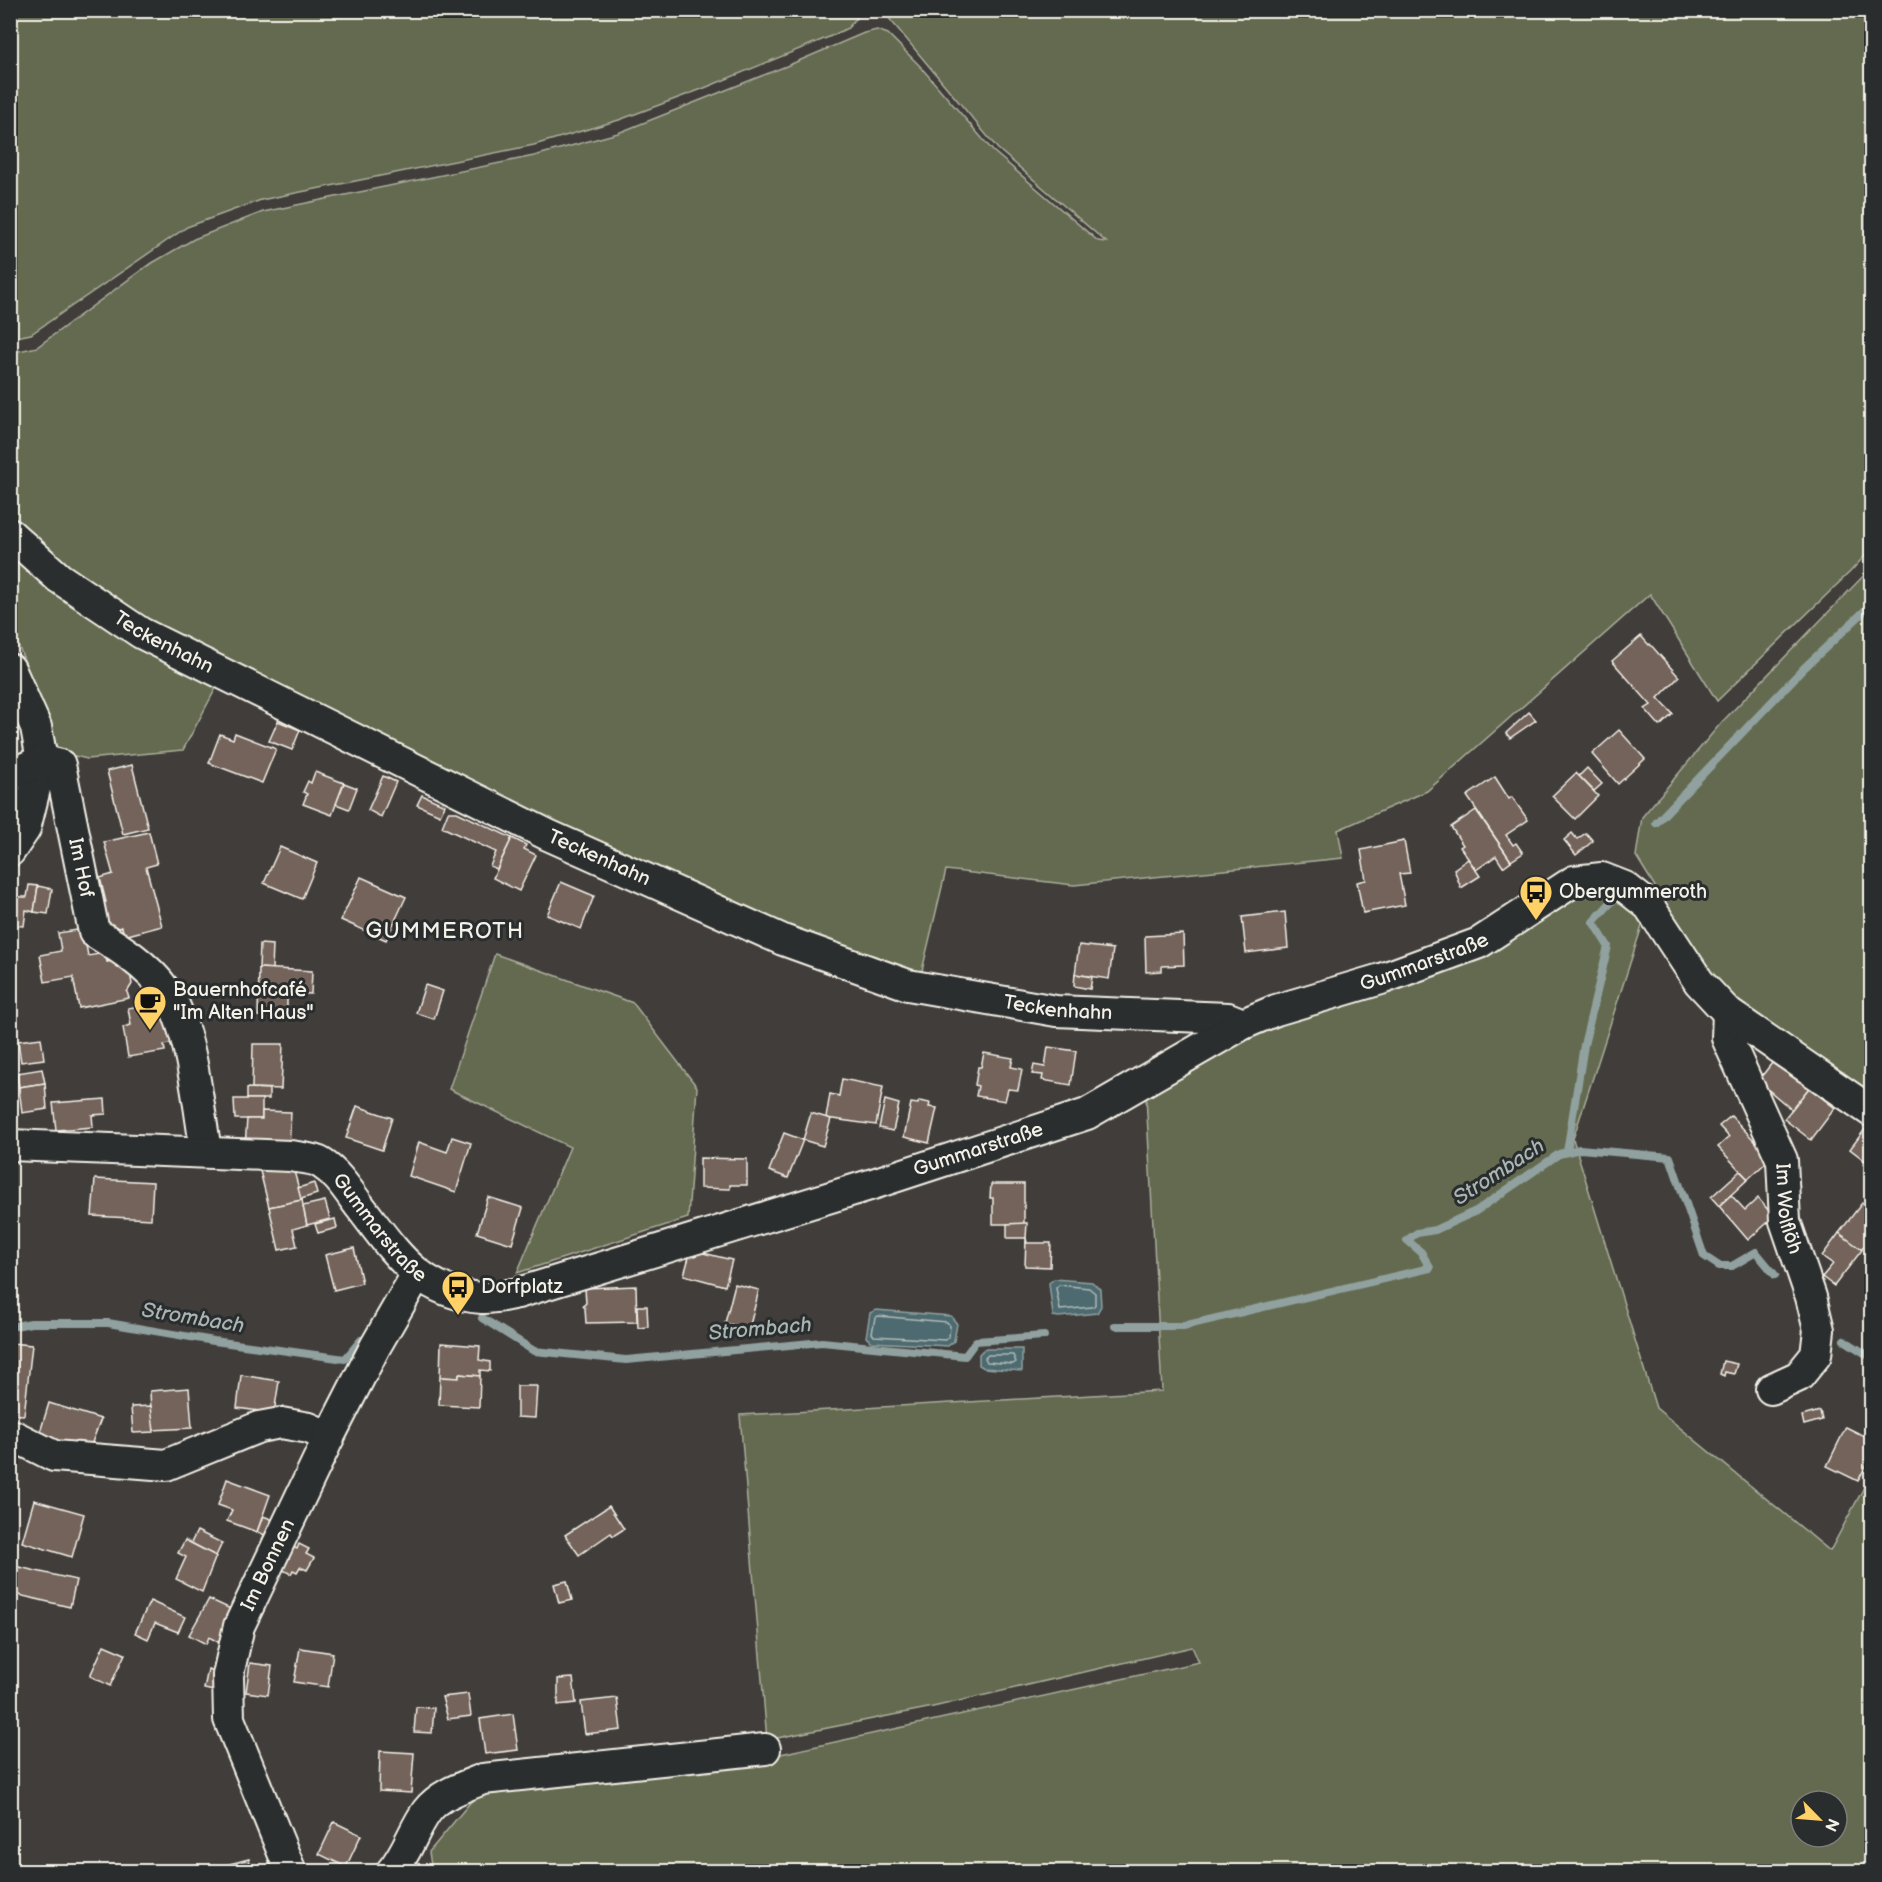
<svg xmlns="http://www.w3.org/2000/svg" width="1882" height="1882" font-family="'Balsamiq Sans',sans-serif">
<style>
.green{fill:#636a50;stroke:#acae9c;stroke-width:1.5;fill-rule:evenodd}
.water{fill:#4d6b6f;stroke:#90a19f;stroke-width:1.5}
.lines{fill:none;stroke-linecap:round;stroke-linejoin:round}
.shore{stroke:#b1bbb8;stroke-width:1.5}
.stream{stroke:#90a19f;stroke-width:8}
.building{fill:#73635a;stroke:#f4f1e8;stroke-width:1.5}
.minor-casing{stroke:#f4f1e8;stroke-width:34}
.minor{stroke:#2a2d2e;stroke-width:30}
.labels{text-anchor:middle;dominant-baseline:central;stroke-width:6;stroke-linejoin:round;paint-order:stroke}
.street-label{font-size:20px;fill:#f4f1e8;stroke:#2a2d2e}
.poi-label{font-size:20px;fill:#f4f1e8;stroke:#2a2d2e;text-anchor:start}
.water-label{font-size:21px;font-style:italic;fill:#a9b5b2;stroke:#2a2d2e}
.quarter-label{font-size:22px;letter-spacing:1.5px;fill:#f4f1e8;stroke:#2a2d2e}
</style>
<rect width="100%" height="100%" fill="#403d3b"/>
<filter id="ink" filterUnits="userSpaceOnUse"><feTurbulence type="fractalNoise" baseFrequency=".0167" numOctaves="2"/><feDisplacementMap in="SourceGraphic" scale="12" xChannelSelector="R" yChannelSelector="G"/><feConvolveMatrix kernelMatrix="1 2 1 2 8 2 1 2 1" color-interpolation-filters="sRGB"/></filter>
<g filter="url(#ink)">
<!-- green -->
<g class="green">
<polygon points="11,10 862,10 862,11 848,28 829,37 702,89 619,120 534,145 261,200 187,227 31,334 11,338"/>
<polygon points="883,11 1871,11 1872,548 1850,572 1717,701 1650,594 1427,791 1338,830 1343,858 1074,885 946,870 920,979 785,933 145,627 65,571 11,516 10,353 37,347 147,266 194,239 263,212 534,156 618,133 789,65 864,33 877,30 888,34 919,65 993,151 1098,241 1106,242 998,149"/>
<polygon points="10,547 217,686 183,750 87,759 58,752 53,733 11,627"/>
<polygon points="1871,568 1871,1097 1742,1012 1715,983 1636,856 1642,817 1721,723"/>
<path d="M1575 894H1612L1644 920 1573 1139 1656 1408 1830 1551 1871 1474V1871L432 1872 429 1852 478 1793 767 1757 1199 1662 1192 1647 933 1707 767 1740 740 1415 1162 1391 1146 1096 1270 1027ZM1801 1801H1837V1837H1801Z"/>
<polygon points="495,954 633,1003 697,1087 688,1218 517,1273 570,1147 449,1089"/>
</g>
<!-- water -->
<g class="water">
<polygon points="1054,1279 1092,1282 1100,1289 1101,1306 1097,1313 1059,1317 1053,1316 1049,1283"/>
<polygon points="876,1310 951,1316 957,1324 954,1341 948,1346 871,1342 866,1337 870,1313"/>
<polygon points="984,1349 1022,1349 1022,1371 984,1368 979,1365 979,1354"/>
</g>
<g class="lines">
<!-- shore -->
<g class="shore">
<polygon points="1059,1285 1089,1288 1095,1293 1095,1305 1092,1307 1060,1310 1056,1288"/>
<polygon points="878,1316 947,1322 950,1326 949,1337 945,1340 874,1336 872,1333 875,1318"/>
<polygon points="988,1355 1013,1355 1016,1362 1013,1364 987,1362 985,1358"/>
</g>
<!-- stream -->
<g class="stream">
<polyline points="1656,823 1804,668 1872,604"/>
<polyline points="1567,1152 1584,1045 1608,946 1593,922 1615,898"/>
<polyline points="482,1318 534,1351 626,1360 822,1342 965,1356 976,1341 1044,1336"/>
<polyline points="1115,1326 1183,1326 1430,1268 1421,1252 1407,1240 1417,1233 1435,1230 1476,1211 1559,1154 1580,1149 1670,1157 1704,1256 1719,1266 1732,1266 1756,1252 1775,1275"/>
<polyline points="10,1327 31,1323 108,1323 214,1341 345,1359 361,1340"/>
<polyline points="1844,1340 1872,1358"/>
</g>
</g>
<!-- building -->
<g class="building">
<polygon points="1641,636 1649,645 1650,644 1679,677 1658,698 1673,714 1660,726 1645,709 1651,705 1612,661"/>
<polygon points="1529,712 1536,720 1510,738 1506,733"/>
<polygon points="278,721 300,730 292,750 269,741"/>
<polygon points="1619,730 1645,759 1618,784 1592,754"/>
<polygon points="235,733 276,749 262,783 209,763 220,734 233,739"/>
<polygon points="132,765 148,828 123,834 107,771"/>
<polygon points="1587,768 1602,784 1594,791 1579,776"/>
<polygon points="315,772 344,783 332,815 303,804 307,794 303,792 308,781 311,783"/>
<polygon points="1576,773 1598,796 1575,819 1552,796"/>
<polygon points="383,776 396,782 381,817 368,810"/>
<polygon points="1495,777 1509,799 1512,797 1528,820 1506,835 1513,845 1516,843 1523,853 1511,861 1467,796"/>
<polygon points="344,783 357,788 349,809 336,804"/>
<polygon points="422,795 445,805 440,815 417,805"/>
<polygon points="1476,810 1511,861 1503,867 1496,856 1476,870 1460,847 1463,845 1451,827"/>
<polygon points="448,812 457,812 512,838 497,869 490,866 496,852 442,827"/>
<polygon points="149,832 157,864 146,867 162,926 124,936 122,927 110,930 109,923 100,926 95,906 106,902 100,878 113,874 104,842"/>
<polygon points="1572,833 1577,839 1586,833 1593,841 1576,855 1564,840"/>
<polygon points="512,838 526,845 524,849 536,855 519,891 493,878"/>
<polygon points="1404,841 1410,873 1399,874 1405,905 1363,913 1357,882 1366,880 1361,850"/>
<polygon points="280,847 317,863 302,899 264,883"/>
<polygon points="1468,859 1480,876 1461,888 1454,869"/>
<polygon points="361,877 406,897 386,940 341,920"/>
<polygon points="561,882 594,896 581,929 547,915"/>
<polygon points="29,885 38,886 34,912 26,910 24,926 10,925 10,897 27,897"/>
<polygon points="38,886 52,889 48,914 34,912"/>
<polygon points="1285,912 1288,948 1246,953 1242,917"/>
<polygon points="83,929 88,956 105,953 107,962 121,959 129,967 132,984 127,992 129,998 79,1008 73,977 45,982 40,955 61,951 58,933"/>
<polygon points="1183,934 1184,965 1162,966 1162,971 1146,972 1145,936"/>
<polygon points="260,944 273,945 272,969 259,968"/>
<polygon points="1079,945 1113,949 1109,979 1075,974"/>
<polygon points="259,968 312,971 311,994 287,993 287,1018 258,1016"/>
<polygon points="1075,974 1092,977 1090,989 1074,986"/>
<polygon points="425,985 443,991 434,1019 416,1013"/>
<polygon points="157,1003 175,1043 164,1045 165,1051 128,1057 123,1027 131,1025 128,1008"/>
<polygon points="41,1038 44,1059 21,1062 18,1041"/>
<polygon points="253,1044 283,1044 281,1089 252,1088"/>
<polygon points="1048,1047 1076,1051 1071,1085 1042,1080 1043,1075 1032,1074 1034,1065 1045,1067"/>
<polygon points="984,1053 1013,1058 1011,1067 1022,1069 1018,1090 1008,1089 1005,1101 976,1096 978,1086 975,1085 978,1067 981,1067"/>
<polygon points="1772,1063 1809,1088 1792,1110 1758,1081"/>
<polygon points="42,1069 45,1083 19,1087 17,1073"/>
<polygon points="842,1079 883,1087 876,1125 826,1118 830,1094 839,1096"/>
<polygon points="45,1083 47,1109 22,1113 19,1087"/>
<polygon points="247,1088 269,1089 269,1099 247,1099"/>
<polygon points="1809,1088 1835,1108 1811,1140 1784,1119"/>
<polygon points="105,1099 106,1114 92,1115 93,1127 56,1130 53,1103"/>
<polygon points="234,1099 262,1099 262,1119 235,1119"/>
<polygon points="885,1100 899,1104 893,1131 879,1128"/>
<polygon points="919,1101 930,1103 929,1107 937,1108 929,1143 904,1137 911,1103 918,1104"/>
<polygon points="357,1106 392,1118 382,1150 346,1138"/>
<polygon points="262,1111 291,1112 289,1148 245,1146 247,1119 262,1119"/>
<polygon points="811,1113 831,1119 823,1146 803,1140"/>
<polygon points="1731,1116 1771,1158 1748,1179 1718,1147 1729,1137 1719,1126"/>
<polygon points="1869,1124 1872,1126 1872,1166 1850,1149"/>
<polygon points="784,1133 803,1140 788,1178 769,1171"/>
<polygon points="452,1137 471,1143 456,1192 409,1176 419,1142 447,1152"/>
<polygon points="700,1158 747,1159 747,1185 730,1185 730,1189 700,1188"/>
<polygon points="292,1164 302,1200 269,1207 260,1171"/>
<polygon points="1740,1171 1748,1179 1719,1206 1711,1197"/>
<polygon points="95,1179 153,1182 151,1219 92,1216"/>
<polygon points="314,1183 317,1194 301,1199 298,1188"/>
<polygon points="991,1184 1024,1184 1024,1224 993,1224 993,1198 990,1198"/>
<polygon points="1731,1195 1745,1210 1758,1198 1774,1217 1748,1240 1719,1206"/>
<polygon points="488,1197 523,1208 512,1244 477,1233"/>
<polygon points="302,1200 307,1225 293,1229 297,1246 279,1250 269,1207"/>
<polygon points="325,1201 330,1219 307,1225 303,1206"/>
<polygon points="1862,1203 1872,1211 1865,1220 1872,1225 1872,1237 1861,1250 1839,1233"/>
<polygon points="335,1219 337,1228 318,1233 315,1224"/>
<polygon points="1024,1223 1027,1223 1026,1238 1007,1238 1007,1224"/>
<polygon points="1839,1233 1862,1250 1834,1286 1822,1277 1833,1264 1822,1256"/>
<polygon points="1026,1238 1027,1243 1051,1243 1050,1267 1025,1266"/>
<polygon points="354,1248 362,1283 334,1290 325,1255"/>
<polygon points="691,1250 732,1260 725,1286 684,1275"/>
<polygon points="735,1284 759,1290 749,1329 725,1323"/>
<polygon points="636,1286 637,1322 586,1323 585,1308 583,1306 586,1303 585,1288"/>
<polygon points="637,1306 647,1306 648,1327 638,1328"/>
<polygon points="10,1343 32,1345 24,1415 10,1414"/>
<polygon points="441,1343 480,1346 479,1360 490,1362 490,1371 480,1370 480,1376 459,1374 459,1378 440,1377"/>
<polygon points="1723,1361 1737,1364 1734,1374 1725,1372 1724,1376 1720,1374"/>
<polygon points="459,1374 480,1376 479,1407 439,1405 440,1377 459,1378"/>
<polygon points="241,1375 279,1381 274,1413 237,1408"/>
<polygon points="517,1386 537,1386 535,1418 517,1417"/>
<polygon points="189,1388 192,1428 152,1430 150,1391"/>
<polygon points="49,1403 101,1419 88,1453 38,1439"/>
<polygon points="151,1406 154,1432 133,1433 131,1407"/>
<polygon points="1820,1411 1822,1420 1804,1425 1802,1416"/>
<polygon points="1846,1427 1872,1440 1872,1454 1858,1481 1827,1466"/>
<polygon points="227,1479 270,1495 257,1532 227,1521 232,1510 218,1505"/>
<polygon points="34,1500 84,1514 72,1557 22,1542"/>
<polygon points="609,1506 624,1529 613,1536 611,1533 579,1555 565,1535"/>
<polygon points="263,1516 271,1519 265,1535 257,1532"/>
<polygon points="197,1531 222,1543 216,1556 191,1543"/>
<polygon points="185,1540 216,1556 202,1592 176,1579 186,1557 178,1553"/>
<polygon points="286,1543 297,1549 299,1544 309,1549 306,1554 314,1558 307,1570 300,1567 297,1572 293,1570 291,1574 275,1566"/>
<polygon points="10,1565 76,1580 70,1607 10,1593"/>
<polygon points="567,1581 572,1600 559,1603 554,1584"/>
<polygon points="209,1599 235,1611 218,1642 209,1637 206,1644 189,1635"/>
<polygon points="150,1601 185,1617 178,1632 155,1623 148,1639 135,1633"/>
<polygon points="104,1645 125,1654 110,1686 90,1676"/>
<polygon points="300,1648 333,1653 328,1687 294,1682"/>
<polygon points="250,1663 272,1666 268,1695 246,1692"/>
<polygon points="208,1669 218,1672 214,1691 204,1689"/>
<polygon points="573,1678 576,1703 558,1705 558,1679"/>
<polygon points="468,1694 471,1716 448,1719 442,1697"/>
<polygon points="617,1698 621,1730 585,1734 581,1702"/>
<polygon points="416,1707 434,1708 432,1733 414,1732"/>
<polygon points="513,1714 518,1750 485,1754 480,1719"/>
<polygon points="380,1751 414,1753 411,1793 379,1791"/>
<polygon points="334,1822 361,1835 346,1867 319,1854"/>
<polygon points="249,1859 252,1872 224,1872 222,1866"/>
</g>
<g class="lines">
<defs>
<g id="minor">
<path id="s1" d="M10 534 59 578 141 633 548 835 783 940 908 985 1056 1011 1228 1018 1243 1024"/>
<polyline points="10,669 36,727 42,760 25,829 10,851"/>
<path id="s2" d="M10 775 42 760 60 765 94 932C120 948 147 965 165 990 192 1026 198 1106 206 1151"/>
<path id="s3" d="M1728 1013 1727 1038 1782 1160 1785 1221 1811 1297 1819 1330 1816 1355 1799 1376 1771 1389"/>
<path id="s4" d="M10 1145 290 1156C300 1158 313 1158 321 1163 337 1173 347 1189 358 1204 394 1250 418 1293 482 1298 493 1299 507 1295 518 1293L873 1184 1087 1114 1243 1024 1276 1010 1381 979 1479 943 1574 881 1602 878 1625 887 1649 906 1699 982 1728 1013 1872 1112"/>
<polyline points="10,1434 54,1456 166,1465 259,1427 281,1423 309,1428 329,1437"/>
<path id="s5" d="M291 1872 229 1719 228 1675 239 1626 329 1437 375 1347 417 1274"/>
<path d="M391 1872C407 1854 413 1830 427 1811 440 1794 463 1787 483 1779L765 1749"/>
</g>
</defs>
<!-- minor casing -->
<use href="#minor" class="minor-casing"/>
<!-- minor -->
<use href="#minor" class="minor"/>
</g>
</g>
<!-- icons -->
<defs>
<symbol id="bus-pin" viewBox="-11 -11 22 30"><path d="M0 17L-7.5 6A9.5 9.5 0 1 1 7.5 6Z" fill="#ffd166" stroke="#2a2d2e"/><path d="M-5-6H5V4H4V6H2V4H-2V6H-4V4H-5ZM-3.5-4V0h7V-4ZM-3.5 1.2v1.5H-2V1.2ZM2 1.2v1.5H3.5V1.2Z" fill="#111"/></symbol>
<symbol id="cafe-pin" viewBox="-11 -11 22 30"><path d="M0 17L-7.5 6A9.5 9.5 0 1 1 7.5 6Z" fill="#ffd166" stroke="#2a2d2e"/><path d="M-5.5-4.5H6V0H3Q3 3.5 0 3.5H-2.5Q-5.5 3.5-5.5 0ZM3-3.2v2h1.7v-2ZM-6 4.5H4V6H-6Z" fill="#111"/></symbol>
</defs>
<g fill-rule="evenodd">
<use href="#bus-pin" x="1517" y="873" width="38" height="52"/>
<use href="#cafe-pin" x="131" y="983" width="38" height="52"/>
<use href="#bus-pin" x="439" y="1268" width="38" height="52"/>
</g>
<g class="labels">
<!-- street labels -->
<g class="street-label">
<text stroke="none"><textPath href="#s1" startOffset="189">Teckenhahn</textPath></text>
<text stroke="none"><textPath href="#s1" startOffset="675">Teckenhahn</textPath></text>
<text stroke="none"><textPath href="#s2" startOffset="159">Im Hof</textPath></text>
<text stroke="none"><textPath href="#s4" startOffset="1534">Gummarstraße</textPath></text>
<text stroke="none"><textPath href="#s1" startOffset="1161">Teckenhahn</textPath></text>
<text stroke="none"><textPath href="#s4" startOffset="1048">Gummarstraße</textPath></text>
<text stroke="none"><textPath href="#s3" startOffset="208">Im Wolflöh</textPath></text>
<text stroke="none"><textPath href="#s4" startOffset="400">Gummarstraße</textPath></text>
<text stroke="none"><textPath href="#s5" startOffset="327">Im Bonnen</textPath></text>
</g>
<!-- poi labels -->
<g class="poi-label">
<text x="1559" y="892">Obergummeroth</text>
<text x="173" y="990">Bauernhofcafé<tspan x="173" dy="23">"Im Alten Haus"</tspan></text>
<text x="481" y="1287">Dorfplatz</text>
</g>
<!-- water labels -->
<g class="water-label">
<text transform="translate(1499 1172) rotate(-33)">Strombach</text>
<text transform="translate(193 1318) rotate(9)">Strombach</text>
<text transform="translate(760 1329) rotate(-5)">Strombach</text>
</g>
<!-- quarter labels -->
<g class="quarter-label">
<text x="445" y="931">GUMMEROTH</text>
</g>
</g>
<!-- margin -->
<rect width="1882" height="1882" fill="none" stroke="#2a2d2e" stroke-width="36"/>
<rect x="18" y="18" width="1846" height="1846" fill="none" stroke="#f4f1e8" stroke-width="2" filter="url(#ink)"/>
<!-- north arrow -->
<g transform="translate(1819 1819) rotate(115)"><circle r="28" fill="#2a2d2e" stroke="#7b7b78" stroke-width="1.5"/>
<path d="M0-4.5L10 22L0 15L-10 22Z" fill="#ffd166"/>
<text y="-9" font-size="16" font-weight="bold" text-anchor="middle" fill="#f4f1e8">N</text>
</g>
</svg>
